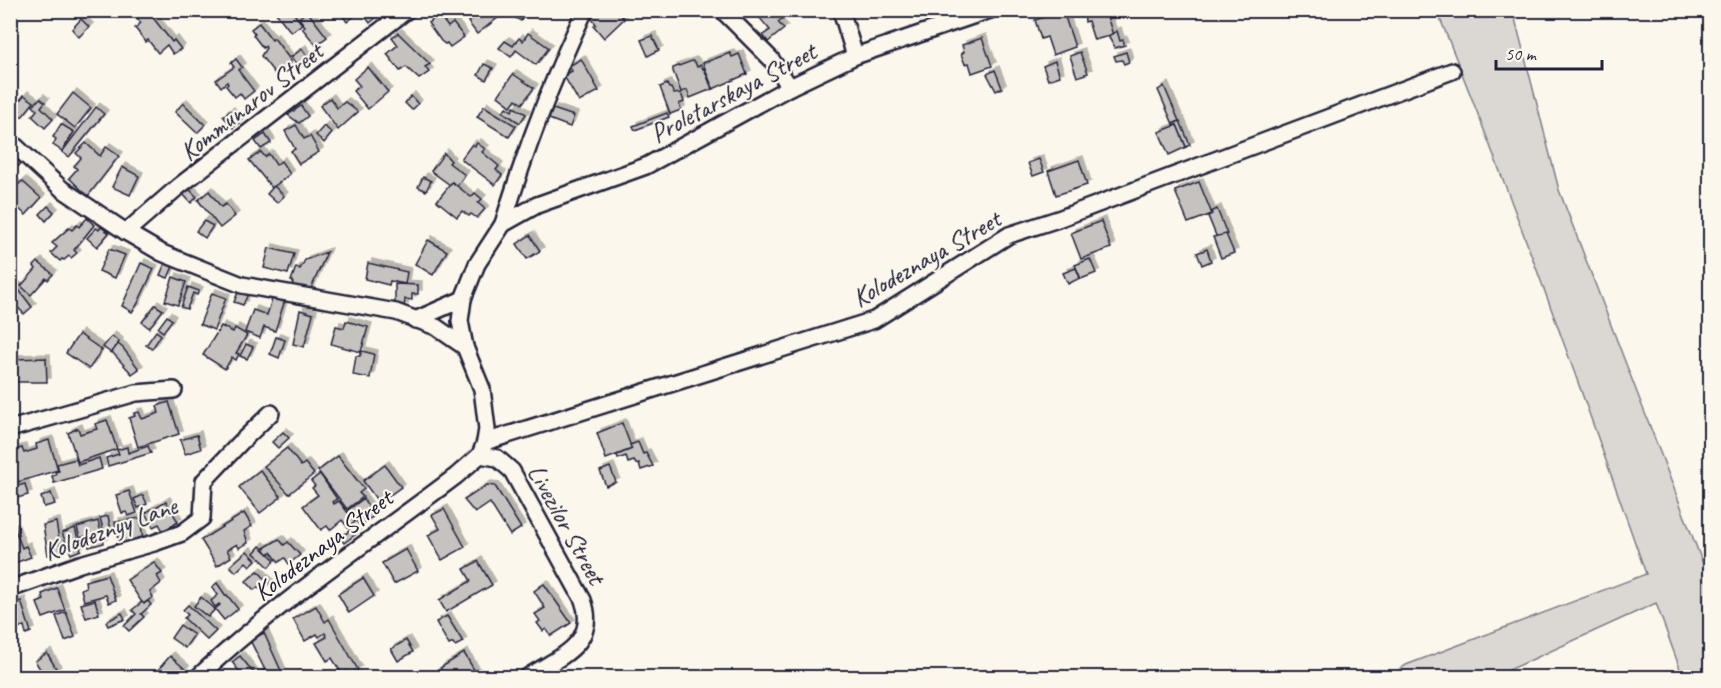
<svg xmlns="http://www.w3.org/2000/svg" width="1721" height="688" font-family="Caveat,sans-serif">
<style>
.green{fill:#dbd8d3;stroke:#7e7d87;stroke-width:1.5}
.building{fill:#c6c2c0;stroke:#22223b;stroke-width:1.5;filter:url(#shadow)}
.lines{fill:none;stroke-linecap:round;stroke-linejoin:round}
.street-casing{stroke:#22223b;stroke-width:20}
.street{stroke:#fbf7ec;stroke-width:15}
.labels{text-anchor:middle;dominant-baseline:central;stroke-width:4.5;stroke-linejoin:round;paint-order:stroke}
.street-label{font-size:26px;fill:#22223b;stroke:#fbf7ec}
</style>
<defs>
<filter id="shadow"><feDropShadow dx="4" dy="-4" stdDeviation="0" flood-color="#0004"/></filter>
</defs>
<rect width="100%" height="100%" fill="#fbf7ec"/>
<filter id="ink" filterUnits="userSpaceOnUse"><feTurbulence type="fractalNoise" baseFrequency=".0167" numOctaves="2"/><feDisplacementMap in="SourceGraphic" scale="12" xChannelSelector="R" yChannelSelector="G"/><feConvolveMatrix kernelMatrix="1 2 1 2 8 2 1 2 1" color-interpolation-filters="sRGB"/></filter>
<g filter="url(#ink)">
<!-- green -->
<path class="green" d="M1437 11H1513L1559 190 1710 582V677H1683L1656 603 1494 677H1389L1406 665 1646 574C1580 385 1512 196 1437 11Z"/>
<!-- building -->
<g class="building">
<polygon points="145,10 147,10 172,42 174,40 181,49 173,54 167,45 158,53 148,40 146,42 135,28 141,23 136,17"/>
<polygon points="279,10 291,10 302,24 291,32 276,13"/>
<polygon points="339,10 373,10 378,16 370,23 361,11 347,22"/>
<polygon points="480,10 494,10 499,17 477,34 468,22 478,15 481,18 484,16"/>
<polygon points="513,10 526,10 521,21 510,15"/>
<polygon points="599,10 617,10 624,19 604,38 594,26 596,24 591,18"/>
<polygon points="753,10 787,10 789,13 778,22 784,29 768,42 763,35 770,30"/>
<polygon points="1084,10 1105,10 1113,35 1094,40 1088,21 1085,22"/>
<polygon points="307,11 327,37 316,45 302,28 305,26 299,18"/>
<polygon points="1063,11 1075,47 1053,55 1047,37 1041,39 1035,20"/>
<polygon points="439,15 448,27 453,23 464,37 450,47 447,43 445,44 441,41 428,23"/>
<polygon points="81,19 89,27 79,37 72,29"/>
<polygon points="259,23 272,40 274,38 291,61 290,62 291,64 276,75 261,56 266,48 265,46 263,48 253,35 255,34 251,29"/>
<polygon points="1117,31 1120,41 1123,40 1125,45 1115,48 1108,36"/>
<polygon points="398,33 430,64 425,67 429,72 419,79 406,67 400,71 387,54 398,45 392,37"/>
<polygon points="528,33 549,48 536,65 516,50 511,57 499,48 505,41 513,46 519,38 523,41"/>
<polygon points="652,36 659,50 648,56 641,40"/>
<polygon points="982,38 992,66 972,73 969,63 965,64 961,54 964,52 962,45"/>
<polygon points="302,49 310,60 299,68 291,57"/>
<polygon points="1080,52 1088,73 1077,77 1070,56"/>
<polygon points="1126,52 1129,62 1124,64 1122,60 1116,61 1114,56"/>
<polygon points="730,53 732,57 739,54 747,74 713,89 703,63"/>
<polygon points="236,59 242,67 238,70 254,91 244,99 240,93 235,97 226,86 228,84 227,82 221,87 216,80 234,67 231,63"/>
<polygon points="581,59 599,91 579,102 564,76 572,71 569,66"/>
<polygon points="692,61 695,62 697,67 701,65 703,69 704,68 712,89 690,98 687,90 681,92 673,71 673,68"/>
<polygon points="1055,61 1060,76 1048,80 1043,66"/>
<polygon points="484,64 493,68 486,80 478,75"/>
<polygon points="368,67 388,92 368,109 353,91 360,86 354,79"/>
<polygon points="995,70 1002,88 996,91 987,74"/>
<polygon points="513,74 534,88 522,104 516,99 511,106 498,96"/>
<polygon points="667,84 669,88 671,88 674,94 681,93 684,102 679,104 681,110 670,114 660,87"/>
<polygon points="1164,86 1179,121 1173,124 1158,90"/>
<polygon points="73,93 91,108 75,128 57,114"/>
<polygon points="24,95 34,102 22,117 13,109"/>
<polygon points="411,96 418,104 412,110 405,103"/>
<polygon points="40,98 45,102 41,107 53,119 45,128 32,116 37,110 33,106"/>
<polygon points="330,98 337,108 345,102 358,112 338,130 320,106"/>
<polygon points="183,103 205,125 197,133 175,112"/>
<polygon points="301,106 308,116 299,123 288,115"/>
<polygon points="484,106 516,126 509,137 477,117"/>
<polygon points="96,107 104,114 69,157 62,152"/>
<polygon points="506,107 512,111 514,107 526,114 520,123 503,112"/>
<polygon points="553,109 574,116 570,127 549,119"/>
<polygon points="230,111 239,123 233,128 223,116"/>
<polygon points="667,113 669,117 635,130 633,126"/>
<polygon points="1180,121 1190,145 1186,147 1177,125 1173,126 1173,124"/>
<polygon points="61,124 74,132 62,151 53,145 56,139 53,137"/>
<polygon points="296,125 304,139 310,136 319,152 299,164 291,151 295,149 285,131"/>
<polygon points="1177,125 1186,147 1169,155 1159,132"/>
<polygon points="324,126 332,133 324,143 316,135"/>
<polygon points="265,134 271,143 261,149 255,141"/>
<polygon points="86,143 100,156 106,147 119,156 88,196 69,178 77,169 74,166 81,158 76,153"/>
<polygon points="477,143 485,149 482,152 499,166 496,170 502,175 495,185 461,159 472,144 475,146"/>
<polygon points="10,148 24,160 15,170 10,166"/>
<polygon points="261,152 265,157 269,154 276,165 281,161 290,174 272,188 249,160"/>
<polygon points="444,153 451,161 449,163 465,175 457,186 452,182 450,185 431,171"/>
<polygon points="1039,159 1044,172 1033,176 1028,163"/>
<polygon points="1079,160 1087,185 1056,195 1048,171"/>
<polygon points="122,167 139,176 130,195 112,187"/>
<polygon points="423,177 431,181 426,191 418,187"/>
<polygon points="22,181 41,198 26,215 10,201 10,185 13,183 17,186"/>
<polygon points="452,182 471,197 475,193 482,199 478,203 485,209 477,218 471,214 469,216 462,211 457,217 437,201"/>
<polygon points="1199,182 1212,214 1188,223 1175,191"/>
<polygon points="274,186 284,196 277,203 267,194"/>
<polygon points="189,189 197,197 191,203 183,194"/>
<polygon points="209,191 221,207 226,204 235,216 220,228 198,200"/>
<polygon points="48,206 54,212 46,221 40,214"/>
<polygon points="1217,209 1227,234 1217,238 1208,216 1212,214 1211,212"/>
<polygon points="87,218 94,225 74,250 77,253 71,258 69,256 64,260 62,259 60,261 51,253 57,247 52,243 69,228 72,230 77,225 79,227"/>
<polygon points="204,221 213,226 205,238 196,231"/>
<polygon points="1101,221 1111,248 1081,259 1071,233"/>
<polygon points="101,227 109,233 97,247 87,238 96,228 99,230"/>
<polygon points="1226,234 1234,253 1221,258 1213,237"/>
<polygon points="530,235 540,251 527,259 517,244"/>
<polygon points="428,240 447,251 433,275 415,264"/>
<polygon points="269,248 294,254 288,274 264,268"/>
<polygon points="109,249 125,255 115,278 99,271"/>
<polygon points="1207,249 1211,261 1202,265 1197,253"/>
<polygon points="327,252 310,291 292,288 293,281 291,281 296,267 300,269 305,260"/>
<polygon points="1090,259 1096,273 1081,279 1075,265"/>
<polygon points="166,261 174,264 168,278 160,275"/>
<polygon points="38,262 53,274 48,280 46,278 31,295 21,286 36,269 34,266"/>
<polygon points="141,263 154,269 137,305 132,312 122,306"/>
<polygon points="368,263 407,272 405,284 390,281 389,285 365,279"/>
<polygon points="1076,268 1080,278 1068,284 1063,273"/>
<polygon points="173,277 186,282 178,305 165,301"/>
<polygon points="395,284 418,285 418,294 412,294 412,300 405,299 404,308 395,305"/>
<polygon points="16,286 32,307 24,314 10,299 10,291"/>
<polygon points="188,287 199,291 197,295 193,293 187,309 181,307"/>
<polygon points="239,290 248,294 243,305 234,302"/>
<polygon points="212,293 226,298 214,330 200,324"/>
<polygon points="272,299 285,300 275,331 264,327 260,338 245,332 253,310 267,315"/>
<polygon points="155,305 163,310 149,328 142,322"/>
<polygon points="300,310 313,314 304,347 293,344"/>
<polygon points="167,316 172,320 163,332 158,328"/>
<polygon points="346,321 368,327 361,352 331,344 336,326 344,328"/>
<polygon points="221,326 233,332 235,328 247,335 236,353 239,354 236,360 232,357 225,369 203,355"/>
<polygon points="156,331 161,335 152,349 146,345"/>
<polygon points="79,334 102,350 89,369 66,353"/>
<polygon points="112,336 119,342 111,353 103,347"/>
<polygon points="276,337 285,340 279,358 270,354"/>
<polygon points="118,344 123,348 139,369 132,374 112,352"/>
<polygon points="246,344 253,347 247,359 240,356"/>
<polygon points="362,351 374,354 370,378 353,375 356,356 360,356"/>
<polygon points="46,358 47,382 10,382 10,373 14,372 13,359"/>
<polygon points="169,402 179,434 138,447 129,418 135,416 134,413 139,412 142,419 159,413 157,406"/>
<polygon points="107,420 117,449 78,462 68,433 78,428 80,434 97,429 95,424"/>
<polygon points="622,423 632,449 606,459 597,433"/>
<polygon points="283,432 289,438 278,448 272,442"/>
<polygon points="197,435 201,449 185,454 180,440"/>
<polygon points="49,440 58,470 18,482 10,458 10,451 22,448 24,453 37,449 36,444"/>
<polygon points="638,442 643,454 646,453 653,466 641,470 639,463 636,464 634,461 628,463 626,456 618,459 617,455 632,449 630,445"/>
<polygon points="148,446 151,453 108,466 106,458 119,454 117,450 127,447 128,453"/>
<polygon points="287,448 301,466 305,463 314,474 289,494 264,466"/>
<polygon points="338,456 364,489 359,493 363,497 347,509 318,471"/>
<polygon points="99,458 102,469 54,483 52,476 56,475 55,472 59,471 57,464 76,459 78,465"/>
<polygon points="385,465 401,487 379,503 363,481"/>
<polygon points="610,467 616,482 606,486 600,471"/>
<polygon points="260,470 281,497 260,513 239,487"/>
<polygon points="320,474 337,499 332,502 334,504 339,501 355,522 348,528 342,520 330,530 327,526 321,530 303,506 318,495 312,488 315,486 311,481"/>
<polygon points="25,484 28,495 10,500 10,488"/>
<polygon points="487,485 495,486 521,528 510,535 490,503 475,513 464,500"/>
<polygon points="129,491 137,513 128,516 126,512 122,513 116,495"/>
<polygon points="51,493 55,504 44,507 41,497"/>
<polygon points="143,495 147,504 138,508 134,499"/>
<polygon points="363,499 375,515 360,526 348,510"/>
<polygon points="166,501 178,522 163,531 159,524 153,527 145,513"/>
<polygon points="444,509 465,547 442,560 428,535 440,529 432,515"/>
<polygon points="244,513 252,526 244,531 248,543 239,548 237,544 227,550 231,557 217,566 201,540"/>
<polygon points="108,516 111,530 104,532 100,518"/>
<polygon points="140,518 143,539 128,542 129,548 117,550 116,544 119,543 115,522"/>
<polygon points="98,521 104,543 89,547 86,536 80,538 77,527"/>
<polygon points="56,522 61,552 48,555 43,525"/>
<polygon points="14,527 22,548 26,546 31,557 12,564 10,529"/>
<polygon points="75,528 81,550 71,554 62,533"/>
<polygon points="352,529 356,534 344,543 340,538"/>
<polygon points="279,539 284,545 288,542 300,555 289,564 285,558 279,562 271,552 268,554 264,548"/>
<polygon points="260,546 275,560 269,567 254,553"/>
<polygon points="406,549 418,571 394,584 382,563"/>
<polygon points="247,551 256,560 250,566 246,562 236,572 230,566"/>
<polygon points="478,561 492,585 446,612 439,600 471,581 464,569"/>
<polygon points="154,562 162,573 157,576 161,583 150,592 153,597 143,604 127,580"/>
<polygon points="258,571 269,583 262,590 258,587 254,590 246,581"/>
<polygon points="107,575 116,600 109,603 106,595 84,601 81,589 86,587 85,581"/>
<polygon points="363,578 374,596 349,613 338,594"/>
<polygon points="217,583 226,596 227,595 238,609 224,620 215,609 220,605 219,604 215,607 211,601 218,595 212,587"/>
<polygon points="544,584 571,623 551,636 546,629 543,631 537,623 540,621 535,614 545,608 534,591"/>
<polygon points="57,588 65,610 43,618 37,603 44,600 42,594"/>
<polygon points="201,597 215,609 208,617 194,606"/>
<polygon points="95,600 99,614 86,618 81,604"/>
<polygon points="21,601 31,632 26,634 24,626 11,630 10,628 10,605"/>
<polygon points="148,601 151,605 141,614 144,617 129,631 124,626 136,614 132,610 142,602 144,604"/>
<polygon points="188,605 216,631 207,640 184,618 188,615 183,610"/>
<polygon points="316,606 325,622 329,619 358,670 349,675 347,671 342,674 332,658 327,661 316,643 327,637 325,633 319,637 317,634 305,641 293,619"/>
<polygon points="66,612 75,637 65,641 56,616"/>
<polygon points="122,613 125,619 108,626 106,622"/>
<polygon points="447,616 463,642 455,646 453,643 449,645 436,622"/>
<polygon points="180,625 194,635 185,648 171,638"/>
<polygon points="264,633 282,673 272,678 262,678 259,672 265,670 250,640"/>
<polygon points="406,640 413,652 398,661 391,649"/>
<polygon points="47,653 57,670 45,677 35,661"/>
<polygon points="464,653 479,678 446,678 440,668"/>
<polygon points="170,656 185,669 177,678 159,678 163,674 158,670"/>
<polygon points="240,656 257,677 244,678 232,662"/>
</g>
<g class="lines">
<defs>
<g id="street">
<polyline points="722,10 771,59 790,87"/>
<polyline points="841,10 855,56"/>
<path d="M10 141 62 189 126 232 162 253 242 285 396 312 436 327 465 347 482 389 487 429 485 442 480 455 456 476C369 542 277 602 197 678"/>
<path d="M503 224C525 151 552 80 585 10"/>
<polyline points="126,232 178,187 407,10"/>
<polyline points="415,320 463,299"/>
<polyline points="465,347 460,321 463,299 477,264 503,224 537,205 646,166 790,87 855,56 990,10"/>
<polyline points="10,429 136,393 174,390"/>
<polyline points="485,442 874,320 1009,235 1058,219 1452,71"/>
<path d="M480 455 497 458 512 471 583 600C599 645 558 657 526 678"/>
<polyline points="10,589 80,564 154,543 182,533 202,518 204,481 240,443 271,413"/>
</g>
</defs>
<!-- street casing -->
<use href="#street" class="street-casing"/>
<!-- street -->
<use href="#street" class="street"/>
</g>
</g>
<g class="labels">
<!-- street labels -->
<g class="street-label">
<text transform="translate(733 92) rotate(-28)">Proletarskaya Street</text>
<text transform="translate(251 101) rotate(-38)">Kommunarov Street</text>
<text transform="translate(926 258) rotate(-30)">Kolodeznaya Street</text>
<text transform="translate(567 524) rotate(61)">Livezilor Street</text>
<text transform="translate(110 528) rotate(-20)">Kolodeznyy Lane</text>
<text transform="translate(323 545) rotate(-37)">Kolodeznaya Street</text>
</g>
</g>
<!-- margin -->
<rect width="1721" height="688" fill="none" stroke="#fbf7ec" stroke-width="36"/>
<rect x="18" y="18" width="1685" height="652" fill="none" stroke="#22223b" stroke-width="2" filter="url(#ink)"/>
<!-- scale -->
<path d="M1496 60v9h106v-9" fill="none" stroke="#22223b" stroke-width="3"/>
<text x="1505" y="60" font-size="18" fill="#22223b" stroke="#fbf7ec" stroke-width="4.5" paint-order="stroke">50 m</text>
</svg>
